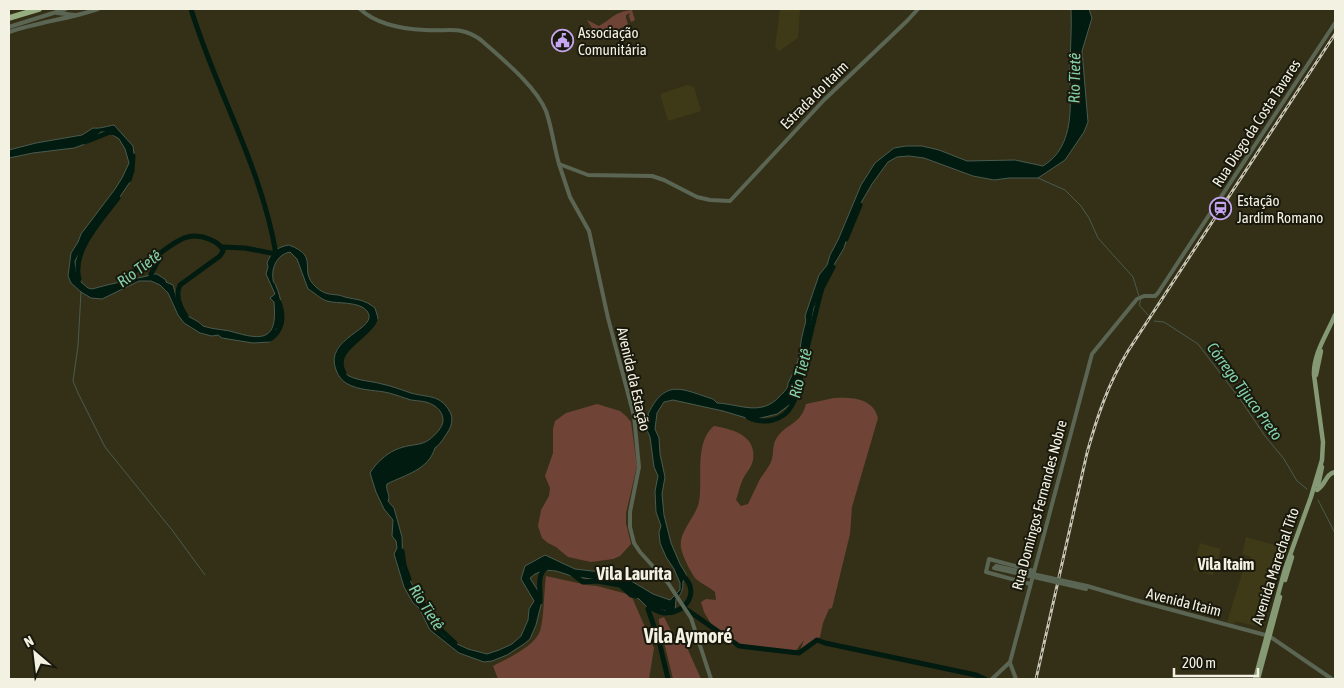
<svg xmlns="http://www.w3.org/2000/svg" width="1344" height="688" font-family="'Asap Condensed',sans-serif">
<style>
.built{fill:#3e3917}
.green{fill:#6f4436}
.water{fill:#021b10;stroke:#4a5b4f}
.lines{fill:none;stroke-linecap:round;stroke-linejoin:round}
.stream{stroke:#4a5b4f;stroke-width:1}
.river{stroke:#021b10;stroke-width:5}
.minor{stroke:#5b6553;stroke-width:4}
.major{stroke:#859975;stroke-width:4.5}
.highway{stroke:#96ad82;stroke-width:5.5}
.rail-casing{stroke:#c7c5b3;stroke-width:3}
.rail{stroke:#19180d;stroke-width:1;stroke-dasharray:4;stroke-linecap:butt}
.minor-bridge{stroke:#5b6553;stroke-width:4}
.labels{text-anchor:middle;dominant-baseline:central;stroke-width:4;stroke-linejoin:round;paint-order:stroke}
.poi-label{font-size:15px;fill:#f3f1e1;stroke:#19180d;text-anchor:start}
.street-label{font-size:15px;fill:#f3f1e1;stroke:#19180d}
.water-label{font-size:16px;font-style:italic;fill:#82d2ac;stroke:#19180d}
.neighbourhood-label{font-size:16px;font-weight:bold;fill:#f3f1e1;stroke:#19180d}
.quarter-label{font-size:18px;font-weight:bold;fill:#f3f1e1;stroke:#19180d}
.district-label{font-size:20px;font-weight:bold;fill:#f3f1e1;stroke:#19180d}
</style>
<rect width="100%" height="100%" fill="#343017"/>
<!-- built -->
<g class="built">
<polygon points="780,9 800,9 798,38 779,51 775,47"/>
<polygon points="687,85 694,87 701,111 668,121 660,94"/>
<polygon points="1246,537 1289,549 1278,573 1263,628 1235,621 1234,624 1227,622 1244,567 1248,568 1251,557 1242,554"/>
<polygon points="1200,543 1221,549 1213,575 1193,570"/>
</g>
<!-- green -->
<g class="green">
<path d="M632 10 635 20 631 22 629 16 630 13 626 15V18L628 24 607 36 599 39 587 20 599 26C613 18 614 12 632 10Z"/>
<path d="M834 398C852 397 873 398 878 418L852 507 850 534 832 608 829 609 823 623 820 637 799 653 804 640 793 654 753 647 742 649 727 643 721 639 716 632 704 612 701 602 706 599 716 600 715 592C709 587 702 584 696 579 691 573 682 555 681 548 678 532 696 517 699 502 703 479 694 442 714 426 733 429 757 436 753 460 752 466 747 472 744 477 740 484 739 492 736 500L741 506 748 504C752 496 756 487 760 479 764 473 770 466 772 459 774 451 772 443 778 436 788 423 801 424 806 404Z"/>
<polygon points="597,404 620,411 626,416 631,422 637,466 626,513 626,523 631,544 620,556 613,559 591,562 568,557 556,547 548,543 542,538 538,526 541,510 549,496 550,488 545,476 553,453 553,429 555,421 566,413"/>
<path d="M546 576 587 585 597 586 631 595 654 648 649 679H498L493 666C507 659 535 646 540 631 544 619 544 591 546 576Z"/>
<polygon points="664,617 673,635 685,643 701,679 673,679 659,622 659,619"/>
</g>
<!-- water -->
<path class="water" d="M1071 9H1089L1092 18 1082 51 1088 122 1084 132 1065 160 1038 178H1009L994 180 973 176 924 158 909 156 897 157 888 162 872 184 858 208 850 228 844 248 828 275 814 308 805 361 797 394 792 403 777 414 753 420 723 411 673 400 664 402 657 413 655 429 659 438 660 454 665 477 662 494 664 515 671 543 680 564 686 574V578L683 581C683 589 682 594 676 599L675 612 668 616V612C662 609 657 610 651 611L639 599 631 595 626 588 616 583 572 576 556 571 545 570 535 574 530 578 540 594 542 601 536 625 530 639 524 644 507 655 492 661 484 662 459 653 430 630 419 608 413 603 404 587 394 554 397 548 396 541 392 536 393 520 384 509 376 492 370 473C375 464 386 454 395 450 415 441 423 450 439 430 441 427 443 424 443 420 443 414 439 408 433 405 427 401 418 401 411 400 404 398 397 395 389 393 377 390 364 391 352 386 344 383 339 378 336 370 323 337 381 329 367 311 359 301 337 304 327 301 320 299 314 292 308 289L297 259 290 252C278 254 271 267 273 279 274 286 274 280 276 286 281 297 284 314 282 325L276 329V335L270 342 253 343 222 338 218 335 212 336 200 333 184 323 178 315 168 293 160 285 151 281H139L102 299 91 298 81 292 71 283 68 276 71 253 78 242 81 234 115 189 122 178 129 163 125 149 119 139 108 132H101L88 143 74 148 33 153 9 158V150L36 143 82 135 93 128C100 129 107 126 114 125L133 146 134 154 130 182 117 201 112 204 94 226 75 261 76 272 82 283 88 288 92 289 107 285 147 276 151 274H157L166 280V282L173 285C175 291 178 306 180 309 186 318 196 318 203 326 214 330 226 329 237 333 268 342 277 335 274 302L270 298 275 294 266 274 268 267 267 263C271 252 277 247 289 245 321 257 297 270 316 287 324 294 328 294 338 295 340 295 344 297 345 297 357 300 364 299 375 308L378 318C371 332 339 346 341 363 341 367 345 374 349 376 359 381 372 381 382 384 392 386 402 390 411 393 429 398 440 394 450 412 453 417 452 425 449 430 445 436 441 444 435 448 428 470 407 474 387 484 385 490 391 495 388 501L394 508 402 537 403 568 435 625 444 636 455 643 468 649 487 654 499 650 512 644 521 636 528 620 529 609 534 601 521 579 525 566 545 555 575 569 609 573 623 579H628L653 594 670 600 680 590V583L674 569 666 557 660 543 659 532 661 526 656 512 655 491 658 476 654 467 650 437 645 426 649 417 648 414C666 377 683 390 713 399L717 403C740 404 761 417 780 396 784 392 788 389 788 383 792 375 796 368 798 360 801 351 800 341 803 332 804 326 807 322 805 316L819 275 827 265 830 255 838 240 861 185 875 163 894 148 906 146H922L939 150 967 161 1015 160 1043 166C1076 146 1070 103 1070 71 1070 50 1072 29 1071 9Z"/>
<g class="lines">
<!-- stream -->
<g class="stream">
<polyline points="1038,178 1065,190 1081,206 1089,218 1098,238 1133,277 1139,296"/>
<polyline points="81,292 78,346 73,381 78,393 105,447 172,530 205,575"/>
<polyline points="1141,299 1139,305 1148,315"/>
<polyline points="1154,321 1164,322 1198,344 1240,399 1265,436 1284,459 1297,481 1307,489"/>
<polyline points="1318,500 1335,533"/>
</g>
<!-- river -->
<g class="river">
<path d="M191 9C216 91 262 168 276 254L245 248 222 247"/>
<polyline points="85,142 110,132 115,133"/>
<polyline points="129,180 132,171 133,156"/>
<polyline points="846,239 860,205"/>
<polyline points="151,274 158,261 155,257"/>
<path d="M79 279C71 251 103 218 118 198"/>
<path d="M119 286C128 281 134 271 142 264 146 260 151 259 156 256 173 245 186 229 209 239 215 242 221 244 223 251L220 256 180 285C175 295 180 307 186 316"/>
<path d="M270 339C283 330 284 316 279 302"/>
<polyline points="804,361 819,299 822,288 833,267"/>
<path d="M344 373C330 350 369 337 375 320"/>
<path d="M748 417C763 425 784 421 792 405 798 395 799 383 802 371"/>
<polyline points="402,551 404,565 409,579"/>
<polyline points="570,572 583,582 597,581 620,585 631,595 636,596"/>
<polyline points="416,593 442,631 455,643"/>
<path d="M540 602C541 591 536 575 546 568"/>
<path d="M649 607C653 609 659 612 664 613 686 614 702 591 681 574"/>
<polyline points="683,607 739,646 799,653 817,640 825,643 976,675 985,679"/>
<polyline points="648,609 659,641 668,679"/>
</g>
<!-- minor -->
<g class="minor">
<path d="M360 9C376 24 404 29 425 30 449 32 460 25 481 40 502 59 535 85 546 111 552 128 554 147 559 164L588 175 652 176 664 180 697 197 710 200 730 201 824 100 907 21 918 9"/>
<polyline points="57,13 75,15"/>
<polyline points="9,27 66,9"/>
<path d="M9 32C38 22 69 19 98 9"/>
<polyline points="559,164 570,197 589,231 608,318 634,416 639,467 630,512 630,527 634,543 640,552 668,583 691,618 711,679"/>
<polyline points="1030,584 986,572 989,559 1034,571"/>
<polyline points="1087,586 1135,600 1269,636 1332,679"/>
<polyline points="1010,663 1016,679"/>
<polyline points="992,679 1010,662 1092,354 1137,299 1144,296 1155,296 1158,293 1335,23"/>
</g>
<!-- major -->
<g class="major">
<polyline points="1316,375 1321,351"/>
<polyline points="1318,486 1322,467"/>
<path d="M1317 490C1326 485 1325 474 1335 472"/>
<polyline points="1285,580 1292,557"/>
<path d="M1255 679 1285 569 1311 497 1322 460 1323 442 1314 375C1313 354 1327 334 1335 315"/>
<polyline points="1258,679 1280,597"/>
</g>
<!-- highway -->
<polyline class="highway" points="9,18 39,9"/>
<defs>
<path id="rail" d="M1036 679 1087 453C1097 417 1108 384 1128 351L1335 34"/>
</defs>
<!-- rail casing -->
<use href="#rail" class="rail-casing"/>
<!-- rail -->
<use href="#rail" class="rail"/>
<!-- minor-bridge -->
<g class="minor-bridge">
<polyline points="996,566 1087,586"/>
<polyline points="994,568 1086,589"/>
</g>
</g>
<!-- icons -->
<defs>
<symbol id="civic-ring" viewBox="-11 -11 22 22"><circle r="9.5" fill="#19180d" stroke="#c6a6f0" stroke-width="1.5"/><path d="M-.6-6.5H3V-4.5H.6V-3L4-1V1h2V6H-6V1h2V-1L-.6-3ZM-1.2 2.5V6h2.4V2.5Z" fill="#c6a6f0"/></symbol>
<symbol id="station-ring" viewBox="-11 -11 22 22"><circle r="9.5" fill="#19180d" stroke="#c6a6f0" stroke-width="1.5"/><path d="M-3-6H3Q5-6 5-4V2Q5 4 3 4L4.5 6H3L1.5 4h-3L-3 6H-4.5L-3 4Q-5 4-5 2V-4Q-5-6-3-6ZM-3.5-4v3h7v-3ZM-3.5 1v1.5H-2V1ZM2 1v1.5H3.5V1Z" fill="#c6a6f0"/></symbol>
</defs>
<g fill-rule="evenodd">
<use href="#civic-ring" x="550" y="28" width="25" height="25"/>
<use href="#station-ring" x="1208" y="196" width="25" height="25"/>
</g>
<g class="labels">
<!-- poi labels -->
<g class="poi-label">
<text x="578" y="32">Associação<tspan x="578" dy="17">Comunitária</tspan></text>
<text x="1237" y="200">Estação<tspan x="1237" dy="17">Jardim Romano</tspan></text>
</g>
<!-- street labels -->
<g class="street-label">
<text transform="translate(814 95) rotate(-45)">Estrada do Itaim</text>
<text transform="translate(1256 123) rotate(-57)">Rua Diogo da Costa Tavares</text>
<text transform="translate(634 379) rotate(77)">Avenida da Estação</text>
<text transform="translate(1039 505) rotate(-75)">Rua Domingos Fernandes Nobre</text>
<text transform="translate(1275 566) rotate(-72)">Avenida Marechal Tito</text>
<text transform="translate(1184 602) rotate(14)">Avenida Itaim</text>
</g>
<!-- water labels -->
<g class="water-label">
<text transform="translate(1074 78) rotate(-89)">Rio Tietê</text>
<text transform="translate(139 268) rotate(-37)">Rio Tietê</text>
<text transform="translate(800 373) rotate(-76)">Rio Tietê</text>
<text transform="translate(1245 391) rotate(54)">Córrego Tijuco Preto</text>
<text transform="translate(427 607) rotate(57)">Rio Tietê</text>
</g>
<!-- neighbourhood labels -->
<g class="neighbourhood-label">
<text x="1226" y="564">Vila Itaim</text>
</g>
<!-- quarter labels -->
<g class="quarter-label">
<text x="634" y="573">Vila Laurita</text>
</g>
<!-- district labels -->
<g class="district-label">
<text x="688" y="635">Vila Aymoré</text>
</g>
</g>
<!-- border -->
<rect width="1344" height="688" fill="none" stroke="#f3f1e1" stroke-width="20"/>
<!-- north arrow -->
<g transform="translate(35 653) rotate(332)" stroke="#19180d" stroke-width="4" paint-order="stroke">
<path d="M0-4L9 19L0 12L-9 19Z" fill="#f3f1e1"/>
<text y="-8" font-size="14" font-weight="bold" text-anchor="middle" fill="#f3f1e1">N</text>
</g>
<!-- scale -->
<path d="M1174 668v8h84v-8" fill="none" stroke="#f3f1e1" stroke-width="2.5"/>
<text x="1182" y="668" font-size="15" fill="#f3f1e1" stroke="#19180d" stroke-width="4" paint-order="stroke">200 m</text>
</svg>
